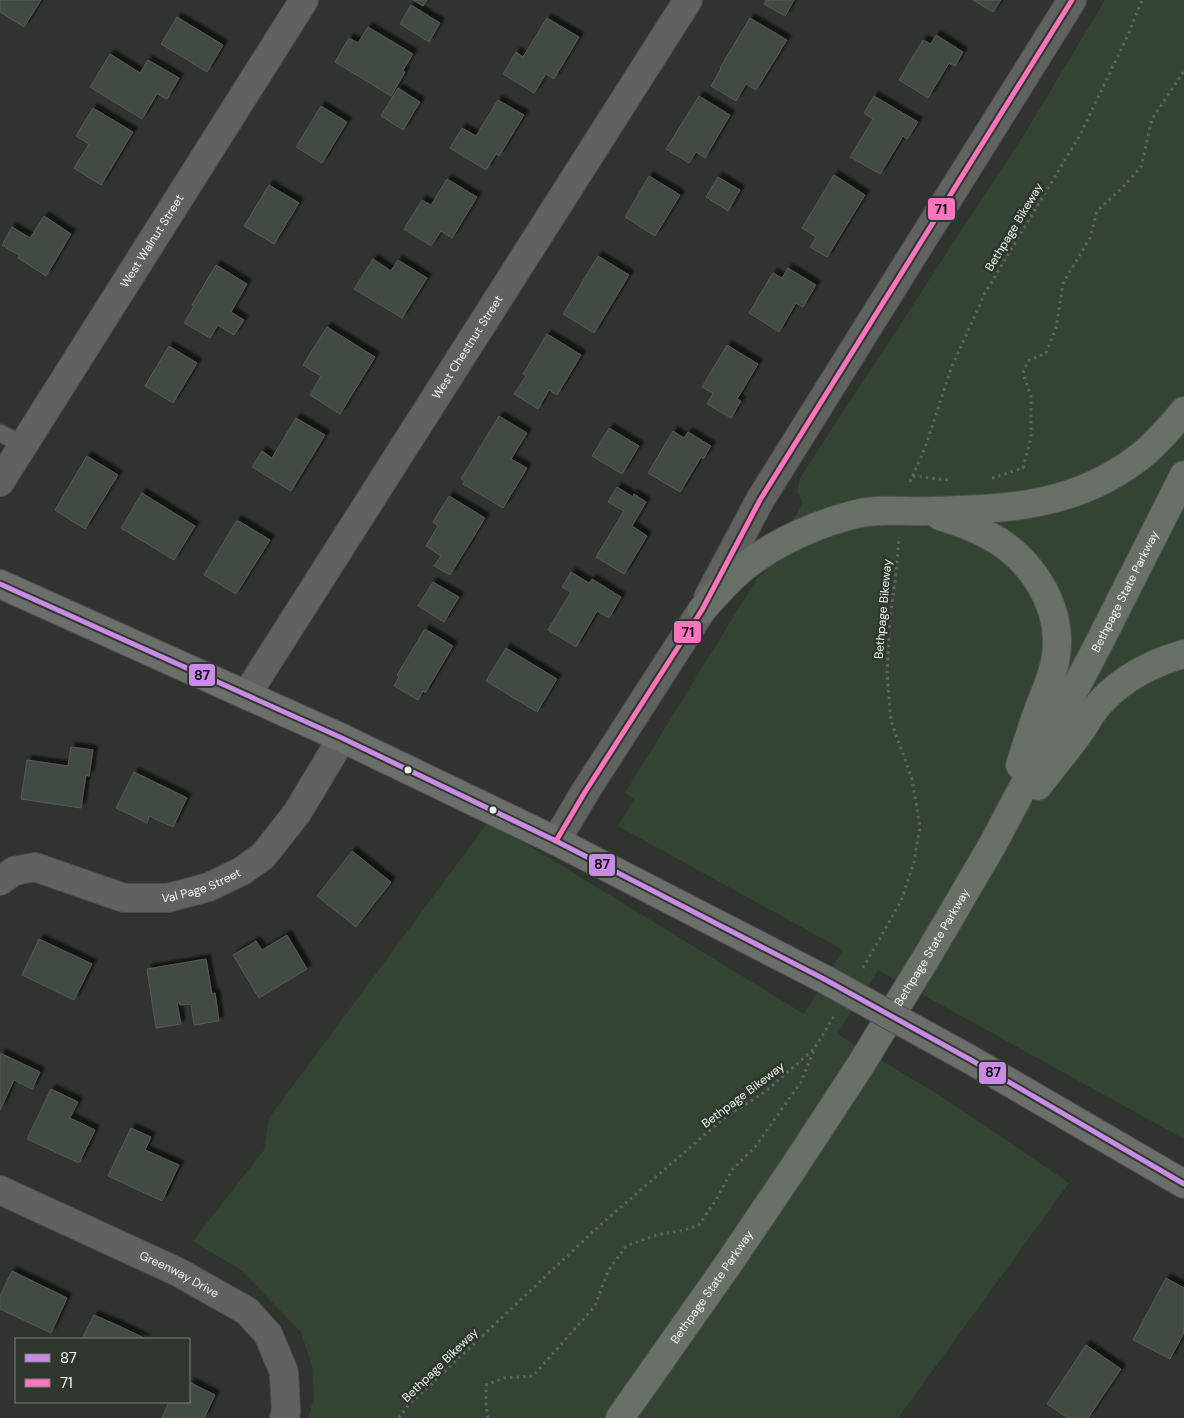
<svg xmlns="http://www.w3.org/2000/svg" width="1184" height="1418" font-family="'DM Sans',sans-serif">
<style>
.green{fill:#344432}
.building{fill:#434b43;stroke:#575a56;filter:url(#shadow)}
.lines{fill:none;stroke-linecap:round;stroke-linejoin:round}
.service-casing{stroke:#4b504b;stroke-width:19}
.minor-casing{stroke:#4b504b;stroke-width:30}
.tertiary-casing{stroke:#4b504b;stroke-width:30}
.primary-casing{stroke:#4b504b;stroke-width:30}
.trunk-casing{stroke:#4b504b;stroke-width:30}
.path{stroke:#616461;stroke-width:3;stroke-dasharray:2.5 4;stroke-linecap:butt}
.service{stroke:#5f625f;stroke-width:16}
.minor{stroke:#5f625f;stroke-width:28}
.tertiary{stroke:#5f625f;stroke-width:28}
.primary{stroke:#6a7069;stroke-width:28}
.trunk{stroke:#687068;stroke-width:28}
.primary-bridge-casing{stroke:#4b504b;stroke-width:30;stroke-linecap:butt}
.primary-bridge{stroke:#6a7069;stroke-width:28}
.bus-1-casing{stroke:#2e362d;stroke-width:9}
.bus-2-casing{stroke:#2e362d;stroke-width:9}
.bus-1{stroke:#ca8be6;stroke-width:5}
.bus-2{stroke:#fc73be;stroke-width:5}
.bus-dot{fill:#f1f7f1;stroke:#2e362d;stroke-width:2}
.labels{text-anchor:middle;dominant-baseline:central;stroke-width:5;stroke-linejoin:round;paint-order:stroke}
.street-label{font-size:12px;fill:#f1f7f1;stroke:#2e362d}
.line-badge{stroke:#2e362d;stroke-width:2}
.pale-badge-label{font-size:14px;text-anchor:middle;font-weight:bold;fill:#111}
</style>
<defs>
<filter id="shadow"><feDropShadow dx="4.5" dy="-4.5" stdDeviation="1" flood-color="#0009"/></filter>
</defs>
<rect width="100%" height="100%" fill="#2f342f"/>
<!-- green -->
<polygon class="green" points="1105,0 1184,0 1184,1139 878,970 837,1034 947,1100 1069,1183 898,1418 308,1418 314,1397 312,1366 301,1332 242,1271 193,1241 264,1150 269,1118 489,821 804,1014 843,950 618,826 634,799 625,793 758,577 763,574 803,503 797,492 800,478 1027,130"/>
<!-- building -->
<g class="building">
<polygon points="0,0 41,0 24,27 0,12"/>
<polygon points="413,0 427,0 423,6"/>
<polygon points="766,0 794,0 785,16 764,4"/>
<polygon points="973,0 1001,0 993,12"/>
<polygon points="411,5 440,23 429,42 400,24"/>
<polygon points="177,17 223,45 207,72 161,44"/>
<polygon points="547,18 579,37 554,79 546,74 534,93 503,74 516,52 523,57"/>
<polygon points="750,18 787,40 756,90 746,84 736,101 711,86 721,69 720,68"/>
<polygon points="368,27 413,54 403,70 405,72 391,96 335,62 349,38 358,43"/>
<polygon points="936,35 963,52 955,66 949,63 928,98 899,80 923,40 931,44"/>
<polygon points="110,54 140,73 148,60 179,78 167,99 157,94 142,119 90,87"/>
<polygon points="398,88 420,102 403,130 381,116"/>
<polygon points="699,96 730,115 705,158 696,152 689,163 666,149"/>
<polygon points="874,96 918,122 907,139 903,136 880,174 850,157 873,119 864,113"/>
<polygon points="498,100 524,115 499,156 496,154 486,170 450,148 462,128 476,136"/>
<polygon points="321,106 347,122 322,163 296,147"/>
<polygon points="93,108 133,132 101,185 74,168 89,144 76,136"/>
<polygon points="834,175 865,195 827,257 810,247 816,237 802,228"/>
<polygon points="649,176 680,195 655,236 625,217"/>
<polygon points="718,177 740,190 728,211 706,197"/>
<polygon points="447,179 477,197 452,238 441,231 431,246 404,229 422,200 431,205"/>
<polygon points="269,185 299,203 274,244 244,226"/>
<polygon points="44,216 71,234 46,276 18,258 20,256 2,245 12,227 30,238"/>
<polygon points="598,256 629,275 594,333 563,314"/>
<polygon points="373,259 391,271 398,260 427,278 402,318 354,289"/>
<polygon points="216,265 247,284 231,312 244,320 234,335 218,325 210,338 184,323 194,306 192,305"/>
<polygon points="788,268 816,285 803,307 796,303 779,332 749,313 773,273 782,278"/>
<polygon points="327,327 375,357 340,414 310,395 321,376 303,365"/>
<polygon points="547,334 581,355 557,395 549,390 538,409 514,394 526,376 523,374"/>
<polygon points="727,345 758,364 737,399 741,401 731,418 707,404 713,393 702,387"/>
<polygon points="169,346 197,363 173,403 145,386"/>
<polygon points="499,416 527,433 511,459 527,468 503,508 463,484 465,481 461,479"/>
<polygon points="296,418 325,435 291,491 252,467 262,451 272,458"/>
<polygon points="609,428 639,446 622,474 592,456"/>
<polygon points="673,431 684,438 688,432 711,446 703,459 701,457 680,492 648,473"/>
<polygon points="87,456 118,475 85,529 55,510"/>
<polygon points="617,487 633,497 634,494 646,502 632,526 647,536 624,574 596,557 624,511 608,502"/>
<polygon points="142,493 195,526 174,560 121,528"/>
<polygon points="449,496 485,518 450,575 434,566 441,556 426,546 438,526 433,522"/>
<polygon points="237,520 270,540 236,594 204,575"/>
<polygon points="571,572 589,583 592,579 621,597 609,618 597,611 576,647 548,630 571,592 562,587"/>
<polygon points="433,582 459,597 444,622 418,606"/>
<polygon points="425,629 453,646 425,693 423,691 418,700 394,686 399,677 397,675"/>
<polygon points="506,648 557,679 537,712 486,681"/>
<polygon points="71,747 93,750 89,776 86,775 81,808 21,799 27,760 68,766"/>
<polygon points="134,772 187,798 173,827 149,816 147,823 116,808"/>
<polygon points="352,851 391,882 356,927 317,896"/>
<polygon points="287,935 307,969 259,998 233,955 256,941 262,950"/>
<polygon points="39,939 92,964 74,1000 22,975"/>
<polygon points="206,959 212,994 215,993 219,1021 194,1025 191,1004 180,1005 179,1003 177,1003 181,1024 156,1028 147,969"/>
<polygon points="0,1053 40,1072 32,1089 14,1080 0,1110"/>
<polygon points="51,1089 78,1102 70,1118 95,1130 79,1163 27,1139"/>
<polygon points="131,1128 151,1137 145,1150 179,1165 162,1201 108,1176"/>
<polygon points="12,1271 67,1298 51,1333 0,1309 0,1296"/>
<polygon points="1166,1278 1184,1288 1184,1333 1170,1359 1133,1340"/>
<polygon points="94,1315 121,1327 146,1339 82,1339"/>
<polygon points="1086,1345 1121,1369 1088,1418 1068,1418 1047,1404"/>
<polygon points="189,1382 215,1395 204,1418 162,1418 169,1402 189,1402"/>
</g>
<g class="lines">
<defs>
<polyline id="service" points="0,433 24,445"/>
<g id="minor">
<path id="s1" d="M0 482 304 0"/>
<polyline points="708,598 760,500 1072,0"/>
<path id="s2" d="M247 694 688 0"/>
<path id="s3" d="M0 881 14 871 35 867 124 898H168L209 887 242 871 263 856 297 813 342 738"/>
<path id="s4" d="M0 1190 178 1272 247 1311 268 1334 284 1372 286 1412 284 1418"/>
</g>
<polyline id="tertiary" points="556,841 585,792 702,610"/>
<g id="primary">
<polyline points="0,584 342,738 556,841 826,980"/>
<polyline points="971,1060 1184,1184"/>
</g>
<g id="trunk">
<path d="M940 516C955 521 972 526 986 534 1030 556 1063 605 1056 656 1054 672 1047 688 1041 703 1033 723 1027 744 1020 765"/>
<path d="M702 610C715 595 729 580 744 567 776 542 817 524 856 514 881 508 907 512 932 511 1010 509 1078 506 1142 455 1158 442 1171 426 1184 411"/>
<path d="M1038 786C1052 767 1068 749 1081 730 1085 725 1088 719 1091 714 1114 683 1148 664 1184 654"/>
<path id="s5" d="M620 1418 729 1263 794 1167 860 1066 928 955 993 844 1097 647 1184 475"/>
</g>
</defs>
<!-- service casing -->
<use href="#service" class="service-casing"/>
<!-- minor casing -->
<use href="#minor" class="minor-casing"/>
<!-- tertiary casing -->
<use href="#tertiary" class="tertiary-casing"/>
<!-- primary casing -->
<use href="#primary" class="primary-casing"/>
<!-- trunk casing -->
<use href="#trunk" class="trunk-casing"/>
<!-- path -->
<g class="path">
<polyline points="913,476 949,480"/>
<polyline points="992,478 1023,468 1031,438 1031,397 1023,373 1028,361 1046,353 1056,328 1063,283 1090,238 1097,211 1122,188 1141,167 1152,119 1184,71"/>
<polyline points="910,482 925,448 951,369 985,293 1080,135 1128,35 1142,0"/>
<polyline points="863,968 901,901 914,862 920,827 912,779 891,721 887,673 890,618 896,574 899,537"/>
<polyline points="399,1418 408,1406 599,1226 723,1119 766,1091 814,1049 834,1016"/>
<polyline points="488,1418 486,1405 486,1385 504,1378 533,1376 595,1306 608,1271 626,1246 656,1235 685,1230 699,1225 716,1200 732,1170 755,1147 801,1082 814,1050"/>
</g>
<!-- service -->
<use href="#service" class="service"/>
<!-- minor -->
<use href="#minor" class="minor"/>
<!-- tertiary -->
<use href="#tertiary" class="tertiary"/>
<!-- primary -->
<use href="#primary" class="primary"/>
<!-- trunk -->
<use href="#trunk" class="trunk"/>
<defs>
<polyline id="primary-bridge" points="826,980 971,1060"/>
</defs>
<!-- primary-bridge casing -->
<use href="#primary-bridge" class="primary-bridge-casing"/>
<!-- primary-bridge -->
<use href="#primary-bridge" class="primary-bridge"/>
<defs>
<polyline id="bus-1" points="0,584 342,738 556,841 826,980 971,1060 1184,1184"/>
<polyline id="bus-2" points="556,841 585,792 702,610 760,500 1072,0"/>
</defs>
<!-- bus-1 casing -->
<use href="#bus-1" class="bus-1-casing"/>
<!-- bus-2 casing -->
<use href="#bus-2" class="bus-2-casing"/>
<!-- bus-1 -->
<use href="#bus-1" class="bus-1"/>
<!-- bus-2 -->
<use href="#bus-2" class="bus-2"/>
</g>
<!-- markers -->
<g class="bus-dot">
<circle cx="408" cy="770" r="4.5"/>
<circle cx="493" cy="810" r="4.5"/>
</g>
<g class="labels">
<!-- street labels -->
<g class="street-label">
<text transform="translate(1014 227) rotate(-59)">Bethpage Bikeway</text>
<text stroke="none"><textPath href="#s1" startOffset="285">West Walnut Street</textPath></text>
<text stroke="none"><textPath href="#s2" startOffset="411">West Chestnut Street</textPath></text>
<text stroke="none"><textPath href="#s5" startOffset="970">Bethpage State Parkway</textPath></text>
<text transform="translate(883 609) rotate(-85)">Bethpage Bikeway</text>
<text stroke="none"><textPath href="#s3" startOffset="212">Val Page Street</textPath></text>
<text stroke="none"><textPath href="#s5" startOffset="565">Bethpage State Parkway</textPath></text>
<text transform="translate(743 1095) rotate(-37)">Bethpage Bikeway</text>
<text stroke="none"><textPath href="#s4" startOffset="198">Greenway Drive</textPath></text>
<text stroke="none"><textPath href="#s5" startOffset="160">Bethpage State Parkway</textPath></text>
<text transform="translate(440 1365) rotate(-44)">Bethpage Bikeway</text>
</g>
</g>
<g class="line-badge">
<rect x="927" y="197" width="29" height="24" rx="5" fill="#fc73be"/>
<rect x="673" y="620" width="29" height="24" rx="5" fill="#fc73be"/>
<rect x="188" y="663" width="28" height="24" rx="5" fill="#ca8be6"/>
<rect x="588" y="853" width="28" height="24" rx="5" fill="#ca8be6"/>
<rect x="978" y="1061" width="29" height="24" rx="5" fill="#ca8be6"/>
</g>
<g class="pale-badge-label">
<text x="941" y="214">71</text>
<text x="688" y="637">71</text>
<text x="202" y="680">87</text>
<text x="602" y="869">87</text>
<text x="993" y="1077">87</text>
</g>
<!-- legend -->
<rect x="15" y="1338" width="175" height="65" fill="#2e362d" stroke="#7c837b"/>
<rect x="25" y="1354" width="25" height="8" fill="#ca8be6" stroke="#7c837b"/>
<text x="60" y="1363" font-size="15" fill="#f1f7f1">87</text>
<rect x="25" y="1379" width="25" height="8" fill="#fc73be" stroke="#7c837b"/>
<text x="60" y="1388" font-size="15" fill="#f1f7f1">71</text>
</svg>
